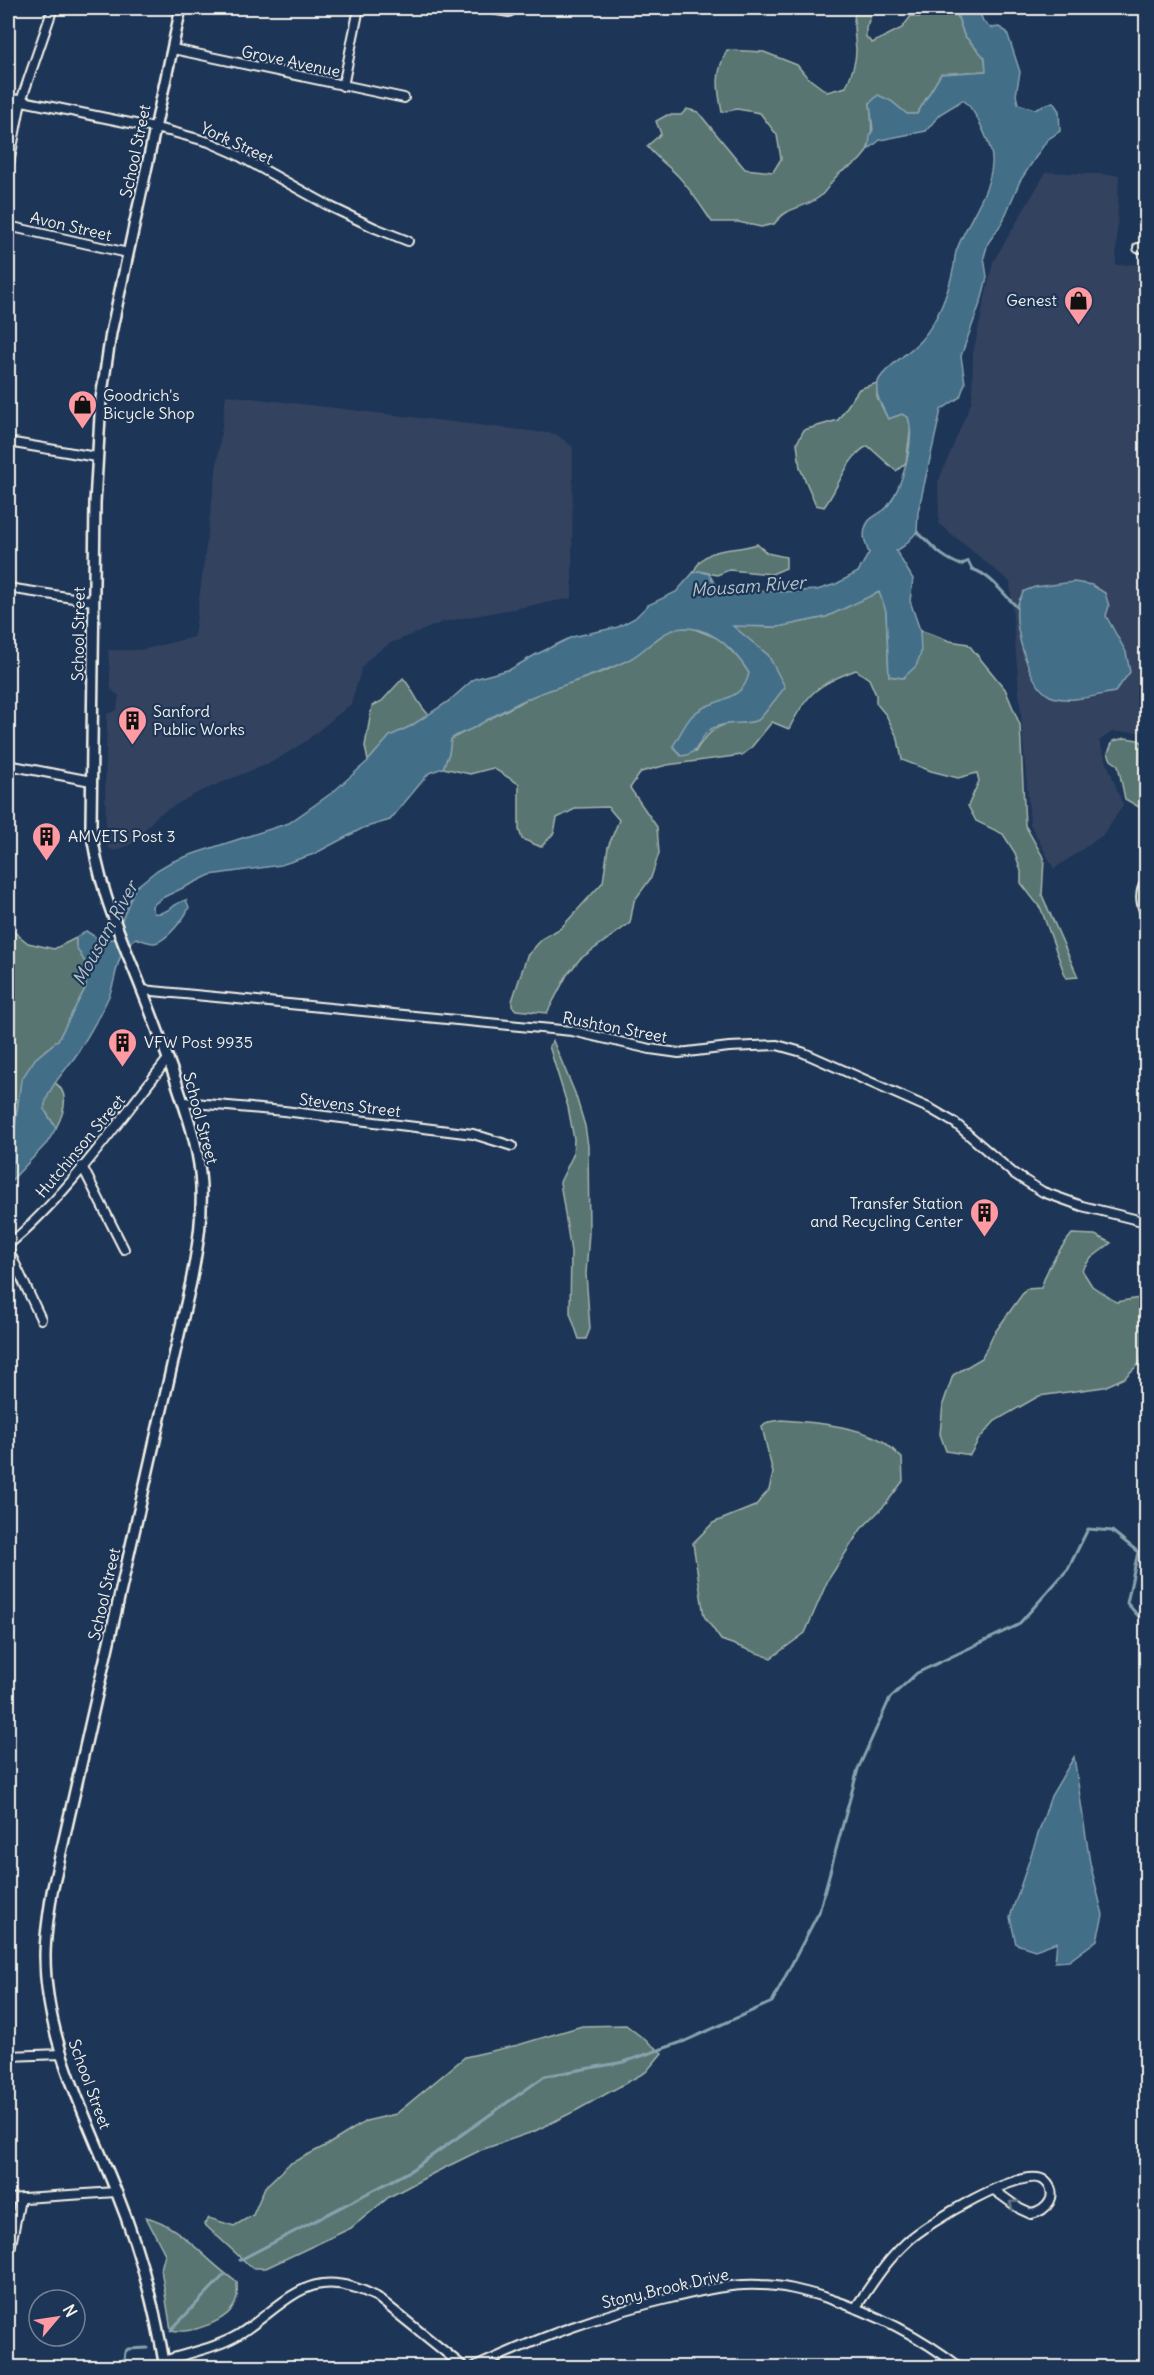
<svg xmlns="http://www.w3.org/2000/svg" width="1154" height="2375" font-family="Delius,sans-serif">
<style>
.built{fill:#32425f}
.green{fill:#597572;stroke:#a6b3ad;stroke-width:1.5}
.water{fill:#426e88;stroke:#89a2ae;stroke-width:1.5}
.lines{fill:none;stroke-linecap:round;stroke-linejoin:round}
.stream{stroke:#89a2ae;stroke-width:3}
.minor-casing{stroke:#f4f1e8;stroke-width:12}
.tertiary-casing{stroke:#f4f1e8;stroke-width:14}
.minor{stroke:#1d3557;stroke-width:8}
.tertiary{stroke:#1d3557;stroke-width:9}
.oneway{stroke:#68778a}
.labels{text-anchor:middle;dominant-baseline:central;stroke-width:4.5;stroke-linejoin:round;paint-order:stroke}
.street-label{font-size:16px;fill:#f4f1e8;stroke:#1d3557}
.poi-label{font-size:16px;fill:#f4f1e8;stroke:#1d3557;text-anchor:start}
.water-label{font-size:18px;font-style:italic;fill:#b6c3c6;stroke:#1d3557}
</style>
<rect width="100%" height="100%" fill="#1d3557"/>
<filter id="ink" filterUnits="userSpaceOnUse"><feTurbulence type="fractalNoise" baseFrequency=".0167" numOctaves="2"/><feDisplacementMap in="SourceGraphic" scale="12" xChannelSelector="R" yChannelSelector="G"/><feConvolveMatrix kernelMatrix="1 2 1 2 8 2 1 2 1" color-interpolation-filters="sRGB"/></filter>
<g filter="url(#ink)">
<!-- built -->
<g class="built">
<polygon points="1046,172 1119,175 1116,265 1146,264 1146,732 1112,732 1099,741 1123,805 1103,835 1054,869 1030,824 1010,582 939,524 938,482 972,400 973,353 993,262"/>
<polygon points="226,395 556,434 573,447 572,598 443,622 389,644 371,657 362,667 351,704 305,742 274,761 197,793 158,815 133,843 116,851 110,849 107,846 110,844 110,841 106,840 105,783 107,714 117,710 119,696 111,690 108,650 140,650 194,637"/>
</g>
<!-- green -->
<g class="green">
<path d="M856 8H874L866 28V37L872 43 902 28 911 16 919 17 937 10 938 8H955L964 35 985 58 986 71 941 74 917 114H907L891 101 870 103C872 122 875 146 860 160 854 166 846 168 840 173 831 180 827 192 818 198 801 210 789 205 774 224L761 227 738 222H712C701 206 691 190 678 176 668 165 656 158 647 146L661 134 656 121 667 115H681L687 109 698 112 745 169 773 172 781 159 777 135 760 113 737 109 722 112C717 87 715 73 727 50L764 52 797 65 807 77 827 92 846 87C851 75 856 63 856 50 855 36 852 21 856 8Z"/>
<path d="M877 383V397L888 419 902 414 908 417 911 426 906 463 896 471 868 446C847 455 838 490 824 507L816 505 800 468 797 443 804 430 838 420 859 389Z"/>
<path d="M757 544 767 553 786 557V568L772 574 729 570 717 575 699 571 693 573C706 543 732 553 757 544Z"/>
<path d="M880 591 886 610 889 676 903 678C921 661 921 654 920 630L950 641 968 644 1005 689 1020 725 1025 825 1044 859 1042 895 1078 977 1066 978 1041 909 1021 883V871L1015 853 1003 834 976 821 968 806 979 781 977 773 958 778 931 771 902 760 898 739 886 715 876 703V695L869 679 856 670C818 684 807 693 789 729L772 722 750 749 742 755 667 765 641 772 630 788 657 827 659 853 651 878 634 901 630 923 580 959 567 975 547 1013 516 1010 512 1006V1001L527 956 543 938 561 928 603 882 608 847 619 820 608 807 577 808 557 818 554 833 541 847 522 839 519 830V784L493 768 470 774 443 768 449 753 451 739 535 695 605 671 633 657 668 631 679 628H692L720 639 741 661 749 673 747 684 738 694 692 716 684 731 695 752C706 734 717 723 739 722 745 722 753 722 758 720 761 719 779 693 784 687L768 655 732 626 778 627 826 617Z"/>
<path d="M403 678C414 690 416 703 429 715L411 726 390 736 368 761 365 746 372 706 382 701Z"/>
<polygon points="1125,738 1138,740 1146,744 1146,802 1139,807 1125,799 1118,765 1111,760 1108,753 1113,741"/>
<polygon points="8,927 28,943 54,949 76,938 76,946 87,966 86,987 58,1040 35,1059 19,1096 13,1143 8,1148"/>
<polygon points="553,1041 575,1093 585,1126 588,1146 589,1232 586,1274 590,1329 586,1339 579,1339 570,1313 571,1252 560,1182 573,1155 574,1139 568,1107 549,1046"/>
<path d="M54 1082C71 1093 64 1113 56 1128L44 1109 46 1097Z"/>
<path d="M1072 1234 1095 1235 1111 1243 1090 1259 1082 1270 1092 1286 1116 1302 1146 1297V1338L1141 1362 1124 1378 1104 1387 1039 1396 995 1421 979 1439 970 1455 946 1451 940 1434 943 1404 953 1375 982 1358 993 1335 1026 1289 1041 1288C1047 1267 1058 1251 1072 1234Z"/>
<path d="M782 1420C812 1422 859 1426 884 1442 890 1446 896 1453 902 1458L903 1481 885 1505 861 1529 828 1580 805 1633 771 1658 721 1640 704 1616 693 1543 713 1523 755 1506 769 1490 773 1473 762 1427 768 1422Z"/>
<polygon points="626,2025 662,2053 646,2072 577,2110 535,2131 481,2150 434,2173 389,2197 351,2228 266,2268 252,2268 204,2224 209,2218 234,2226 253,2215 265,2187 289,2164 327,2145 366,2121 396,2114 465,2057 518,2045 582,2026"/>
<path d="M146 2217C181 2225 206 2262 237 2282 237 2288 238 2296 236 2301 230 2321 190 2335 171 2330L161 2269 165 2254Z"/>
</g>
<!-- water -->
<g class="water">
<path d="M955 8H978L983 21 991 28 999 27 1007 32 1020 72 1016 95 1018 104 1034 109 1053 102 1059 111 1060 131 1047 140 1020 181 1002 223 988 243 984 257 987 277 982 298 961 356 965 383 960 397 941 410 918 512 917 532 904 546 896 551 913 579 910 601 920 630 921 653 916 666 903 678 889 676 886 611 879 592 826 617 778 627 733 626 768 655 785 687C780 693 761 719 758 720 745 726 726 720 711 729 698 738 699 755 681 756L673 746C679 737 684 725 691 717 708 697 743 705 749 673 736 652 715 630 689 628 663 626 650 648 630 659 599 675 567 683 536 695 514 704 495 715 475 727 467 732 458 733 451 739L449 753 443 768 429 773 390 820 363 828 314 854 281 865 210 875 162 898 152 906 154 913C168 915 173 903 186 900L189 907C186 917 166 941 155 943 150 943 141 940 136 938 114 953 118 976 109 996 100 1016 88 1036 77 1054 64 1073 48 1086 44 1109L56 1128 47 1143 8 1184V1148L13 1143 21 1080 35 1059 58 1040 86 987 87 966 76 946V938L86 931 100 940 114 939 135 888 157 870 171 862 196 853 289 823 333 792 368 761 390 736 411 726 449 701 474 679 511 669 535 655 572 637 618 627 635 618 648 605 676 592 693 573 699 571 709 574 715 584 728 589 781 592 817 590 836 584 858 572 869 553C865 543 861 533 868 522 872 516 882 513 887 507 902 488 916 440 908 417L902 414 888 419C884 409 875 397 877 385 879 371 911 352 921 340 937 322 948 294 953 270 955 265 954 258 956 252 965 224 990 194 992 164 994 148 975 109 963 100L940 114 926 131 880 140 869 149 870 135 873 130 870 103 878 95 891 101 907 114H917L941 74 986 71 985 58 964 35Z"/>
<path d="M1074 582 1092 585 1105 593 1109 606 1106 616 1126 652 1130 672 1115 692C1096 695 1069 704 1050 696 1029 686 1014 629 1017 608 1017 602 1022 596 1024 591L1035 587Z"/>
<polygon points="1074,1757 1090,1863 1103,1915 1097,1940 1069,1961 1055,1962 1057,1942 1035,1950 1016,1944 1010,1917 1051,1796"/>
</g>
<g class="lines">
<!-- stream -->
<g class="stream">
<path d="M917 532C935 547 938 556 961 565L968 561 972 569C991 575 1002 593 1017 607"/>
<polyline points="240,2260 410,2171 545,2076 624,2062 685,2041 772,2002 819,1912 858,1769 890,1698 917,1673 1018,1625 1068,1569 1088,1529 1112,1531 1138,1552 1127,1603 1146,1625"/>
<polyline points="171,2330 225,2274"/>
<polyline points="123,2368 125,2352 128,2349 147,2348"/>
</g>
<defs>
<g id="minor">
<polyline points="485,8 509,12 515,8"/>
<polyline points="173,49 404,98"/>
<polyline points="343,86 359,8"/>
<polyline points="8,98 169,131 209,142 232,152 331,207 375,228 408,241"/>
<polyline points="8,169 21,101 53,8"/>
<polyline points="8,226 128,253"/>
<polyline points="1138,248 1146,247"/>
<polyline points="8,442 96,457"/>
<polyline points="8,588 93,601"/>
<polyline points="8,765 91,781"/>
<path d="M1146 881C1139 892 1140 903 1146 915"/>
<polyline points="142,990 572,1031 650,1049 679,1053 729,1047 777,1045 802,1052 931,1109 955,1123 1013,1173 1043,1192 1082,1206 1146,1222"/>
<polyline points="183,1102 284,1111 473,1134 512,1146"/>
<polyline points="82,1166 124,1249"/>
<path d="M8 1245C68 1195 119 1120 168 1059"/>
<polyline points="8,1249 41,1319"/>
<polyline points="8,2056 62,2054"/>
<polyline points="8,2199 116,2192"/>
<polyline points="8,2260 20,2199"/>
<path d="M856 2307C872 2284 886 2261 907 2242 924 2225 1025 2163 1045 2181 1060 2195 1047 2211 1031 2214L1020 2209 994 2190"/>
<path d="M164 2361C188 2353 216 2348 238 2335 290 2301 310 2262 377 2297L465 2368"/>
<path d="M473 2368C540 2337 599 2315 671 2298 700 2291 731 2283 761 2285 782 2285 803 2291 824 2297 875 2313 919 2335 961 2368"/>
</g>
<path id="tertiary" d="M165 2368C155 2307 139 2248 116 2191 86 2116 45 2039 45 1956 45 1934 49 1913 52 1892L191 1282C198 1246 204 1211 200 1173 197 1142 186 1111 176 1081 165 1050 154 1020 142 990 120 934 97 886 91 825L95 503 101 399 111 333 181 8"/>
</defs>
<!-- minor casing -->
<use href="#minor" class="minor-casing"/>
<!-- tertiary casing -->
<use href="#tertiary" class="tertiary-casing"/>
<!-- minor -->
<use href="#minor" class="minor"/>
<!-- tertiary -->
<use href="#tertiary" class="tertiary"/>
</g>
<!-- one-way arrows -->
<defs><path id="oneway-chevron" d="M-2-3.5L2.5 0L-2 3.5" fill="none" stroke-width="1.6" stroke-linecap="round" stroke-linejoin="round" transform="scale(1.5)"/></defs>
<use class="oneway" href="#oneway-chevron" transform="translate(1013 2204) rotate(-145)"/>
</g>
<!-- icons -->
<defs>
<symbol id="shop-pin" viewBox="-11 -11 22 30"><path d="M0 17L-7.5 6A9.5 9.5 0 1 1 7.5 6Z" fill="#ff9aa2" stroke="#1d3557"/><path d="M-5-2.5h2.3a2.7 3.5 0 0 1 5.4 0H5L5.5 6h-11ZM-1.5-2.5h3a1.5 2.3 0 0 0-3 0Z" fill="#111"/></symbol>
<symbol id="building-pin" viewBox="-11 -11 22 30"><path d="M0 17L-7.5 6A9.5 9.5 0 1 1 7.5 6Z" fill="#ff9aa2" stroke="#1d3557"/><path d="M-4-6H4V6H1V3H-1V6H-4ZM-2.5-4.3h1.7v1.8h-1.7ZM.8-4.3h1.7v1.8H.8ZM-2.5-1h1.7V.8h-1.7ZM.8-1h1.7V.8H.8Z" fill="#111"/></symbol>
</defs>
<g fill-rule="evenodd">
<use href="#shop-pin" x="1062" y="284" width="33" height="45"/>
<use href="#shop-pin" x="66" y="388" width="33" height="45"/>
<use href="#building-pin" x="116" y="704" width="33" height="45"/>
<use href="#building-pin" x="30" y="820" width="33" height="45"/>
<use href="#building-pin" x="106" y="1026" width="33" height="45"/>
<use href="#building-pin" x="968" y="1196" width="33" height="45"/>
</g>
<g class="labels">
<!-- street labels -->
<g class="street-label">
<text transform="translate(291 61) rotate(12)">Grove Avenue</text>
<text transform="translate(237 143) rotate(25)">York Street</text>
<text transform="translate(135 151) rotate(-78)">School Street</text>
<text transform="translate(71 226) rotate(13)">Avon Street</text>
<text transform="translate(78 634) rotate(-89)">School Street</text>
<text transform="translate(615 1027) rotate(11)">Rushton Street</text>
<text transform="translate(350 1105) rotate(7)">Stevens Street</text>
<text transform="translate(201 1118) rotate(75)">School Street</text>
<text transform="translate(80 1146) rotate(-50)">Hutchinson Street</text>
<text transform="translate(104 1594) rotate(-77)">School Street</text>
<text transform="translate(90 2084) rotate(70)">School Street</text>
<text transform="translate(665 2288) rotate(-13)">Stony Brook Drive</text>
</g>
<!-- poi labels -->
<g class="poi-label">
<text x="1057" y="300" text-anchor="end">Genest</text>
<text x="103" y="395">Goodrich's<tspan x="103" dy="18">Bicycle Shop</tspan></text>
<text x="153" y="711">Sanford<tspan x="153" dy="18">Public Works</tspan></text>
<text x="68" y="836">AMVETS Post 3</text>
<text x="144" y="1042">VFW Post 9935</text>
<text x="963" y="1203" text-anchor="end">Transfer Station<tspan x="963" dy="18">and Recycling Center</tspan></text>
</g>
<!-- water labels -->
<g class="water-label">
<text transform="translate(748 586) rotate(-4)">Mousam River</text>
<text transform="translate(105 933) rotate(-61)">Mousam River</text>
</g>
</g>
<!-- margin -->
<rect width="1154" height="2375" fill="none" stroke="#1d3557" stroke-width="30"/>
<rect x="15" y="15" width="1124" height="2345" fill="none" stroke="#f4f1e8" stroke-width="2" filter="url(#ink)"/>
<!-- north arrow -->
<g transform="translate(57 2318) rotate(61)"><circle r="28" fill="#1d3557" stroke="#738091" stroke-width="1.5"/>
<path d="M0-4.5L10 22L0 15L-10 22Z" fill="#ff9aa2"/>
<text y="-9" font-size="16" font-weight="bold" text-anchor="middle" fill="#f4f1e8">N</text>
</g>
</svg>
